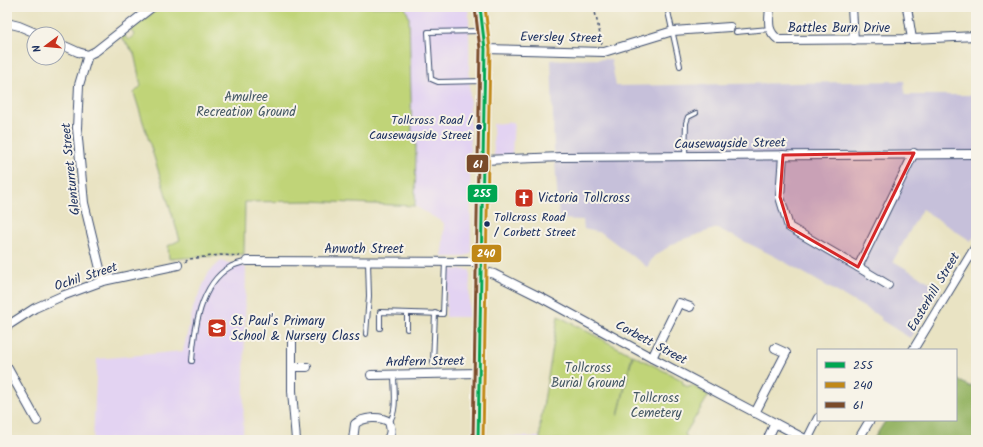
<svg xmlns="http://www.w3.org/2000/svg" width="983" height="447" font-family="Kalam,sans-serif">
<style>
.built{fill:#e3d3f2}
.industrial{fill:#c6c0da}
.green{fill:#c0d478;stroke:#6e826b}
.forest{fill:#98b668;stroke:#5a7263}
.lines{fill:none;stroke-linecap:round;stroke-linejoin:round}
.lane-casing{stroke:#3a4a6d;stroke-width:6}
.street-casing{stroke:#3a4a6d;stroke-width:10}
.secondary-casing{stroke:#3a4a6d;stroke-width:13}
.path{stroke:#3a4a6d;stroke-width:1.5;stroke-dasharray:3 3;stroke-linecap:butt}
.lane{stroke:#fff;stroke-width:4}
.street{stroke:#fff;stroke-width:8}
.secondary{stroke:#fff;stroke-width:11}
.bus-1-casing{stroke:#f7f3e8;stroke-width:6}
.bus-2-casing{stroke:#f7f3e8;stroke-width:6}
.bus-3-casing{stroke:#f7f3e8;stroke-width:6}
.bus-1{stroke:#00a651;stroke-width:3}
.bus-2{stroke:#c08818;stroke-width:3}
.bus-3{stroke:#7a4b2a;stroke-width:3}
.marked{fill:#d62828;fill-opacity:0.2;stroke:#d62828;stroke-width:3;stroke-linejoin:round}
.bus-dot{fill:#1b2f5e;stroke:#f7f3e8;stroke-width:1.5}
.labels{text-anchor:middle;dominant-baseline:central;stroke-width:4;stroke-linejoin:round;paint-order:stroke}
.bus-label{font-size:12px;fill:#1b2f5e;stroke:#f7f3e8;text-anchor:end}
.street-label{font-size:13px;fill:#1b2f5e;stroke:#f7f3e8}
.park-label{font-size:13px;fill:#445864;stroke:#f7f3e8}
.poi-label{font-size:13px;fill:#1b2f5e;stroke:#f7f3e8;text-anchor:start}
.line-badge{stroke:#f7f3e8;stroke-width:1.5}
.badge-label{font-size:11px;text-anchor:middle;font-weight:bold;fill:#fff}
</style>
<rect width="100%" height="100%" fill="#f7f3e8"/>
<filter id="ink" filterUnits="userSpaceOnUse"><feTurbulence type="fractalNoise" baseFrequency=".025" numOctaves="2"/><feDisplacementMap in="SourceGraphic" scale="8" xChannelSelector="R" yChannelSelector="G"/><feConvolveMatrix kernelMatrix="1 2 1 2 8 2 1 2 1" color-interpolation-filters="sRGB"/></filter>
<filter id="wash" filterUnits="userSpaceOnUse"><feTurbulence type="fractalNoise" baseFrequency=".012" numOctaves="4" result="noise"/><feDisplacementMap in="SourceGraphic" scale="16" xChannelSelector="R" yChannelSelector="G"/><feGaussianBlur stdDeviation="0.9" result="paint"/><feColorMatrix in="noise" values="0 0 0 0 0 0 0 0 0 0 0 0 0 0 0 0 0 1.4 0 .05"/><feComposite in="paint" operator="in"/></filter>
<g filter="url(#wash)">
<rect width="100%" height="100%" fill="#e9e3c3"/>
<!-- built -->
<g class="built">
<polygon points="405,7 468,7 469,20 471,254 461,257 442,257 444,223 415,206 416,145 412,137 409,17"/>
<polygon points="514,122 512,154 494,156 493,124"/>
<polygon points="221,261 246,267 243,440 93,440 97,359 183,351 194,305 209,272"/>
<polygon points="447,269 470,270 469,317 446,317"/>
<polygon points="417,436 471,438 471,440 417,440"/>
<polygon points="488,436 540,437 540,440 488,440"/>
</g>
<!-- industrial -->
<polygon class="industrial" points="611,59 616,86 904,81 905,95 976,95 976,234 971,241 922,209 893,261 941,289 910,338 881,320 881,317 774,256 717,228 678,241 654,256 647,267 602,233 584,229 583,220 559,219 554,147 551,60"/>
<!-- green -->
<g class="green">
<polygon points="161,7 405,7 409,17 412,137 416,145 415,206 311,201 245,202 244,254 169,259 168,246 180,240 134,93 141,86 134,53 121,37 124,35 128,40 135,35 130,30"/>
<polygon points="558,316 632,355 618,416 633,355 682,380 683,384 688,387 693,386 709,395 685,434 688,440 613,440 613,437 612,440 540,440 540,425"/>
</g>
<!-- forest -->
<polygon class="forest" points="956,379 971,387 976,380 976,440 873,440 886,420 956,420"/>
</g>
<g filter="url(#ink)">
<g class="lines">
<defs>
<g id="lane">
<polyline points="667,7 680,66"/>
<polyline points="481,31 428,32 431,79 438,82 484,81"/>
<polyline points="736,32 770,29"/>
<polyline points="685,156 686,123 688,117 696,113"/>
<polyline points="380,328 380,312 443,314 445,261"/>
<polyline points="407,329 407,313"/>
<polyline points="366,334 369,296 368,262"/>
<path d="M192 361C194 330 200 284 230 267 235 264 242 263 247 261"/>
<polyline points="433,363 435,313"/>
<path d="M389 422C398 412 394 388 394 375"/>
</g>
<g id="street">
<path d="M770 7C769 21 766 31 779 40L912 39 976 36"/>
<polyline points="852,7 854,40"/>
<polyline points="907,7 912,39"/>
<polyline points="7,23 19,26 38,34"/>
<polyline points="58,43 78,52 88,55 96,51 152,7"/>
<polyline points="485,49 604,52 673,31 730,27"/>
<polyline points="88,55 79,85 77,128 84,203 103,281"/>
<polyline points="783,155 780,197 789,227 858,267 914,153"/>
<polyline points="484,160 562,157 976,154"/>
<polyline points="247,261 482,262"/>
<polyline points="858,267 888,285"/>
<polyline points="482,271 494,274 540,297 652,358 807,440"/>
<polyline points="7,326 35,308 62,296 103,281 178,265"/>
<polyline points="292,337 292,391 296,440"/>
<polyline points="913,350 976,246"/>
<polyline points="652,358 679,303 690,307"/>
<polyline points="7,367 37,421"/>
<polyline points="293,367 307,367"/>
<polyline points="371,375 479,373"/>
<polyline points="755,413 786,353 775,348"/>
<path d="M353 440 355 424C363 417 381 416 389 422 391 429 392 434 387 440"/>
<polyline points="767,440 775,423"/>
<polyline points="807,440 818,418"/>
<polyline points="858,440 870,420"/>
</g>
<polyline id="secondary" points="478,440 484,81 485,49 480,7"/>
</defs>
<!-- lane casing -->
<use href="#lane" class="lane-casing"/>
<!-- street casing -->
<use href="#street" class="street-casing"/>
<!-- secondary casing -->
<use href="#secondary" class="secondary-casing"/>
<!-- path -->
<g class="path">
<polyline points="594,7 602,44"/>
<polyline points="185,262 189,259 220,255 240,256"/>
</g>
<!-- lane -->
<use href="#lane" class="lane"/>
<!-- street -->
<use href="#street" class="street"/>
<!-- secondary -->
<use href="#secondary" class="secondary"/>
<defs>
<polyline id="bus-1" points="478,440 485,49 480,7"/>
<polyline id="bus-2" points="483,440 490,49 485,7"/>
<polyline id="bus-3" points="473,440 480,49 475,8"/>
</defs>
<!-- bus-1 casing -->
<use href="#bus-1" class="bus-1-casing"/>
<!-- bus-2 casing -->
<use href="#bus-2" class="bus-2-casing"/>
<!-- bus-3 casing -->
<use href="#bus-3" class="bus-3-casing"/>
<!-- bus-1 -->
<use href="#bus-1" class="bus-1"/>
<!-- bus-2 -->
<use href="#bus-2" class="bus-2"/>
<!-- bus-3 -->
<use href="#bus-3" class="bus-3"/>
</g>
</g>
<!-- marked area -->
<path class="marked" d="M914 153 858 267 789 227 780 197 783 155Z"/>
<!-- icons -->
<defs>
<symbol id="church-square" viewBox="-11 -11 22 22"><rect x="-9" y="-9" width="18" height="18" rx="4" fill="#c8321e" stroke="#f7f3e8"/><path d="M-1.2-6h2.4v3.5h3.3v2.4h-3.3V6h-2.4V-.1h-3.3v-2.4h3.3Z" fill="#fff"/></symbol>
<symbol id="school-square" viewBox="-11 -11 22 22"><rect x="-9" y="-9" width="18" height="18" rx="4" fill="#c8321e" stroke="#f7f3e8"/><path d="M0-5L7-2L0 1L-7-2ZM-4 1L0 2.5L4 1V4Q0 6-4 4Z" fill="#fff"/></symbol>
</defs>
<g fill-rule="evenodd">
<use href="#church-square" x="513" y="187" width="22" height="22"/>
<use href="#school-square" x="206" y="317" width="22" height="22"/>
</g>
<!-- markers -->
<g class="bus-dot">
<circle cx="479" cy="127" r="3.5"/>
<circle cx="487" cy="224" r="3.5"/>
</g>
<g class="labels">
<!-- bus labels -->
<g class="bus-label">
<text x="472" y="120">Tollcross Road /<tspan x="472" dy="15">Causewayside Street</tspan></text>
<text x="494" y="217" text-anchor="start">Tollcross Road<tspan x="494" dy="15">/ Corbett Street</tspan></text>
</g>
<!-- street labels -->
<g class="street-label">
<text x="839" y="28">Battles Burn Drive</text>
<text transform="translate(561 38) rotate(1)">Eversley Street</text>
<text transform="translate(730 144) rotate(-1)">Causewayside Street</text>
<text transform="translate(71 169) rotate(-96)">Glenturret Street</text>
<text x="364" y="249">Anwoth Street</text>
<text transform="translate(86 277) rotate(-18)">Ochil Street</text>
<text transform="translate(934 292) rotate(-59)">Easterhill Street</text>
<text transform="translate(651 343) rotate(28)">Corbett Street</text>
<text transform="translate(425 362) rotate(-1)">Ardfern Street</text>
</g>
<!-- park labels -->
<g class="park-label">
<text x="246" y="97">Amulree<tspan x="246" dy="15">Recreation Ground</tspan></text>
<text x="588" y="368">Tollcross<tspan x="588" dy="15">Burial Ground</tspan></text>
<text x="656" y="398">Tollcross<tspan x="656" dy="15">Cemetery</tspan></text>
</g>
<!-- poi labels -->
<g class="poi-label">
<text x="538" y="198">Victoria Tollcross</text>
<text x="231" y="321">St Paul's Primary<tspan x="231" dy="15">School &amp; Nursery Class</tspan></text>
</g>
</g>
<g class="line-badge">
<rect x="466" y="154" width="23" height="19" rx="4" fill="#7a4b2a"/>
<rect x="467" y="184" width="31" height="19" rx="4" fill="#00a651"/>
<rect x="471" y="244" width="31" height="19" rx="4" fill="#c08818"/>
</g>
<g class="badge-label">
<text x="478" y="168">61</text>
<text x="482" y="197">255</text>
<text x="486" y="257">240</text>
</g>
<!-- margin -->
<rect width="983" height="447" fill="none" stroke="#f7f3e8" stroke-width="24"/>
<!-- legend -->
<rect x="817" y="349" width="140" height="72" fill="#f7f3e8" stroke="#9fa5b1"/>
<rect x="825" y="362" width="20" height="6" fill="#00a651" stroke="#9fa5b1"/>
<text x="853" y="369" font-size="12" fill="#1b2f5e">255</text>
<rect x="825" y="382" width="20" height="6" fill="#c08818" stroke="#9fa5b1"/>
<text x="853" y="389" font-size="12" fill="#1b2f5e">240</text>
<rect x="825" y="402" width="20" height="6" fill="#7a4b2a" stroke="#9fa5b1"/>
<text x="853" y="409" font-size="12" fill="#1b2f5e">61</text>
<!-- north arrow -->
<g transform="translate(46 46) rotate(254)"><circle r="19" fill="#f7f3e8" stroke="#9fa5b1"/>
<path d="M0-3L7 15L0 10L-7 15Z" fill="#c8321e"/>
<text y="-6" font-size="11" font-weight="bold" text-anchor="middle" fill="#1b2f5e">N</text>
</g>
</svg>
